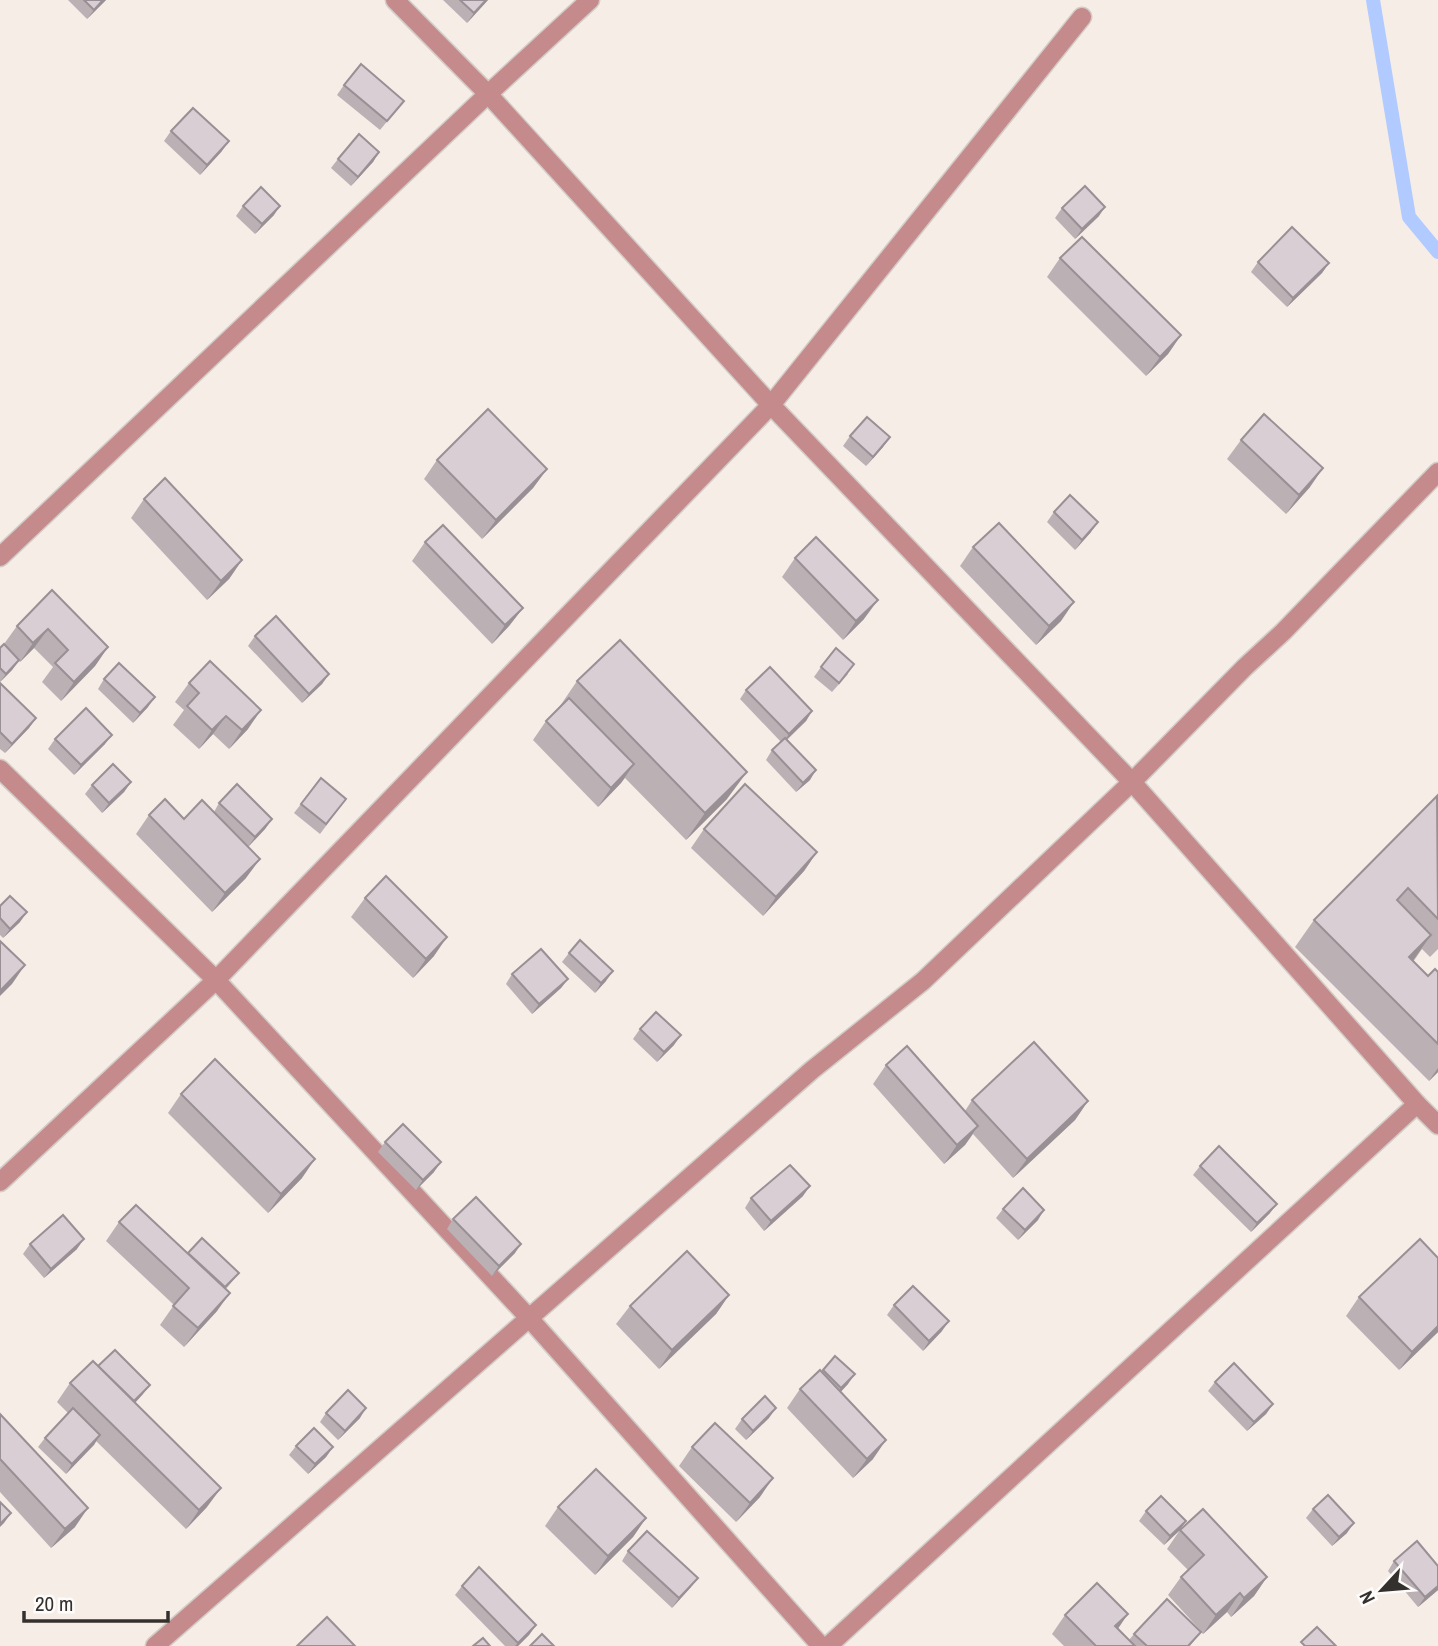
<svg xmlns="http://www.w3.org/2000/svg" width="1438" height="1646" font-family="'Archivo Narrow',sans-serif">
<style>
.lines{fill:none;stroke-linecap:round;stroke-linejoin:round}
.stream{stroke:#b1caff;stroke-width:14}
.minor-casing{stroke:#d3cbc6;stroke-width:21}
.minor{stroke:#c58b8c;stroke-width:18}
.wall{fill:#bbb1b5}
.shaded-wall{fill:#989094}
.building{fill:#d9ced3;stroke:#989094;stroke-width:2}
</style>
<rect width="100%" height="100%" fill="#f6ede7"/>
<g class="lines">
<!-- stream -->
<polyline class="stream" points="1373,0 1409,217 1438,252"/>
<defs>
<g id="minor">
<polyline points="395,0 488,94 771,405 1132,782 1417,1104 1438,1125"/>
<polyline points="0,557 488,94 590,0"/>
<polyline points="0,769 216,980 529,1318 821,1646"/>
<polyline points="0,1182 216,980 771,405 1082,17"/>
<polyline points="155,1646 812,1070 923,981 1132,782 1245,667 1283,632 1438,472"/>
<polyline points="828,1646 1417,1104"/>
</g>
</defs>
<!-- minor casing -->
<use href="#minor" class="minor-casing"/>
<!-- minor -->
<use href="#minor" class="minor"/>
</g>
<!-- wall -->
<g class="wall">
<polygon points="68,0 106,0 87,19"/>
<polygon points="443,0 488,0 467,23"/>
<polygon points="344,85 404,101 380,130 337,95"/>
<polygon points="171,131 222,151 200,175 164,141"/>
<polygon points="379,152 373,162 351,186 331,168 338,159"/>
<polygon points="243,206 274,215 255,234 236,216"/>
<polygon points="1062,208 1099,216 1075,239 1055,218"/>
<polygon points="1060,258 1181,335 1168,354 1146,376 1047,277"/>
<polygon points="1258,262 1329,263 1322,273 1287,307 1251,272"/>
<polygon points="850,436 883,447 866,466 843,446"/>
<polygon points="1241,440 1310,487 1286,514 1227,459"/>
<polygon points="437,460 547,469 533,488 482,539 424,479"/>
<polygon points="144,499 242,560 229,579 207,600 131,518"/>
<polygon points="1054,512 1091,532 1075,550 1047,522"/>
<polygon points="425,542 523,608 509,626 492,644 412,561"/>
<polygon points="973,547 1061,621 1036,645 960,566"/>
<polygon points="795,558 864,619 843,640 782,577"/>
<polygon points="52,590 108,647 95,666 61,701 42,682 53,667 34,648 20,662 19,661 12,670 0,682 0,648 4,644 17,626"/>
<polygon points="255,636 329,674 322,684 302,703 248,646"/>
<polygon points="821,667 848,674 832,692 814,677"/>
<polygon points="104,679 148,707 133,723 98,689"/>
<polygon points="577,681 727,799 686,840 625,778 621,783 598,807 533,740 546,721 558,709"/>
<polygon points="0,683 36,718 29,728 5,753 0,749"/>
<polygon points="189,683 248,729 229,749 213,734 199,749 173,725 184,710 175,702"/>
<polygon points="746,690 812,711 806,721 787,740 810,780 796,792 766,760 772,750 781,742 740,699"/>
<polygon points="55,739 105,744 74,775 48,749"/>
<polygon points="131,782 124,792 102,813 85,794 92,785"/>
<polygon points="1438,796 1438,949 1430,957 1422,949 1413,962 1428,976 1438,972 1438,1072 1429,1081 1295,947 1314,920"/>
<polygon points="346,799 320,834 294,813 301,804"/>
<polygon points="219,803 272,819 265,829 248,847 246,878 212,912 136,834 149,815 184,819 214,812"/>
<polygon points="704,829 817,852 804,871 763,916 691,848"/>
<polygon points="365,898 434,956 413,978 351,917"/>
<polygon points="0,906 20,922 3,938 0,935"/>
<polygon points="569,953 606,981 595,993 562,962"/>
<polygon points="512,974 568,979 561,988 532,1014 506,984"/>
<polygon points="640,1029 674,1045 657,1062 633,1039"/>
<polygon points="886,1065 965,1111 972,1100 1088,1101 1075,1120 1013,1178 973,1134 965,1145 944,1164 873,1084"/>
<polygon points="181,1094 302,1178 268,1213 168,1113"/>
<polygon points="385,1142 434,1172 416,1190 378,1152"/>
<polygon points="1200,1166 1270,1213 1251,1232 1193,1175"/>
<polygon points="803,1196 764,1231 745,1208 751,1198"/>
<polygon points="1003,1209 1038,1220 1018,1240 996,1218"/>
<polygon points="453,1219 515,1253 492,1276 447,1229"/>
<polygon points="119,1222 188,1253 239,1273 226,1289 217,1311 184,1347 160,1325 174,1305 106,1241"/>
<polygon points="30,1244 77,1249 44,1278 23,1254"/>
<polygon points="729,1295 716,1314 659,1369 616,1324 630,1306"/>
<polygon points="1359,1297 1438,1332 1399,1370 1346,1316"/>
<polygon points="894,1305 942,1331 923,1351 887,1315"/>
<polygon points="98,1366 143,1394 135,1403 207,1507 186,1529 96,1441 66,1474 38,1447 45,1438 68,1413 57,1402 70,1383"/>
<polygon points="823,1370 848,1384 840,1392 873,1459 853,1478 787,1408 800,1389"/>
<polygon points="1215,1382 1273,1404 1266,1414 1247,1431 1208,1391"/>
<polygon points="326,1413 360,1418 338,1440 320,1422"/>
<polygon points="0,1414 75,1527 51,1548 0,1492"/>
<polygon points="769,1418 746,1440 735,1429 742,1419"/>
<polygon points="296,1446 333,1447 326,1457 308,1474 289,1455"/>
<polygon points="692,1447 760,1497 736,1522 679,1466"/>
<polygon points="558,1507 646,1518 633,1537 595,1575 545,1526"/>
<polygon points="1313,1509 1347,1533 1332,1546 1306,1518"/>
<polygon points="1146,1511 1186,1521 1179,1531 1164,1545 1139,1521"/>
<polygon points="1180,1530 1267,1577 1254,1596 1231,1617 1227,1612 1203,1634 1201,1632 1190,1646 1064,1646 1052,1634 1065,1615 1118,1628 1129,1640 1134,1634 1201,1631 1168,1595 1181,1577 1188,1570 1167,1549"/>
<polygon points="628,1551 691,1587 672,1608 622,1561"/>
<polygon points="1394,1561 1438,1590 1418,1607 1388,1571"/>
<polygon points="462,1586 536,1625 529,1635 518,1646 505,1646 455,1595"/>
</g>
<!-- shaded-wall -->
<g class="shaded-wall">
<polygon points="103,0 106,0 87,19 94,10"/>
<polygon points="486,0 488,0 467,23 474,13"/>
<polygon points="229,141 222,151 200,175 207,165"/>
<polygon points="379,152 373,162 351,186 358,177"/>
<polygon points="280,206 274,215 255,234 262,224"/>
<polygon points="1105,207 1099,216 1075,239 1082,229"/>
<polygon points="1329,263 1322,273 1287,307 1293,298"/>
<polygon points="1181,335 1168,354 1146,376 1160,357"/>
<polygon points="890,437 883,447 866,466 873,457"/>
<polygon points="1323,468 1310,487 1286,514 1299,495"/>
<polygon points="547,469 533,488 482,539 496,520"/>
<polygon points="1098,522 1091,532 1075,550 1082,540"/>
<polygon points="242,560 229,579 207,600 221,581"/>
<polygon points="878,600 864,619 843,640 856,621"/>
<polygon points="1074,602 1061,621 1036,645 1049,626"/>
<polygon points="523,608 509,626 492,644 505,625"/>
<polygon points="48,629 34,648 20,662 33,643"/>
<polygon points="108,647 95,666 61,701 74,682"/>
<polygon points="19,660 12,670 0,682 6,674"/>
<polygon points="329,674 322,684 302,703 309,694"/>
<polygon points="155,697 148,707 133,723 140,713"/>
<polygon points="261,710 248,729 229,749 242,730"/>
<polygon points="812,711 806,721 782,744 789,734"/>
<polygon points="226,716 213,734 199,749 212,730"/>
<polygon points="36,718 29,728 5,753 12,744"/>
<polygon points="112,735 105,744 74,775 81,765"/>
<polygon points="634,764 621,783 598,807 611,788"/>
<polygon points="816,770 810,780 796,792 803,783"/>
<polygon points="747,772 727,799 686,840 705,813"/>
<polygon points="131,782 124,792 102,813 109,803"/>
<polygon points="272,819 265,829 248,847 255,837"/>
<polygon points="817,852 804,871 763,916 776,897"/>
<polygon points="260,859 246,878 212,912 225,893"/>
<polygon points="27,912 20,922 3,938 10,929"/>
<polygon points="1431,935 1412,962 1409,957"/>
<polygon points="447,937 434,956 413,978 426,959"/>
<polygon points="25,965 12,984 0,996 0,991"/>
<polygon points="613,971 606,981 595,993 601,983"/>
<polygon points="568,979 561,988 532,1014 539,1004"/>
<polygon points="681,1035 674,1045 657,1062 664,1052"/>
<polygon points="1438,1068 1438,1072 1429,1081"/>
<polygon points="1088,1101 1075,1120 1013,1178 1027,1159"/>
<polygon points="978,1126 965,1145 944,1164 957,1145"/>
<polygon points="315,1159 302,1178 268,1213 281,1194"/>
<polygon points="441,1162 434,1172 416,1190 423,1180"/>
<polygon points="810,1186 803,1196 764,1231 771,1221"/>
<polygon points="1277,1204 1270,1213 1251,1232 1257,1223"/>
<polygon points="1044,1210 1038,1220 1018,1240 1025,1230"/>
<polygon points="84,1239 77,1249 44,1278 51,1269"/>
<polygon points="521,1244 515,1253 492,1276 499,1266"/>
<polygon points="230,1293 217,1311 184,1347 198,1328"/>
<polygon points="729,1295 716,1314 659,1369 672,1350"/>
<polygon points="949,1321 942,1331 923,1351 929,1341"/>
<polygon points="1438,1326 1438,1332 1399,1370 1412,1352"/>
<polygon points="855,1374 848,1384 835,1398 841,1388"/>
<polygon points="150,1385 143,1394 127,1411 133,1402"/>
<polygon points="1273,1404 1266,1414 1247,1431 1254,1422"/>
<polygon points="366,1408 360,1418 338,1440 345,1431"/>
<polygon points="776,1408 769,1418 746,1440 753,1431"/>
<polygon points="100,1435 94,1445 66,1474 72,1464"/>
<polygon points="886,1440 873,1459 853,1478 867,1459"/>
<polygon points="333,1447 326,1457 308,1474 315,1464"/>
<polygon points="773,1478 760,1497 736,1522 750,1503"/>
<polygon points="221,1488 207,1507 186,1529 199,1510"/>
<polygon points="88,1508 75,1527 51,1548 65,1529"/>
<polygon points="11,1513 4,1523 0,1527 0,1524"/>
<polygon points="646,1518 633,1537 595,1575 608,1556"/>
<polygon points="1186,1521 1179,1531 1164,1545 1170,1536"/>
<polygon points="1354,1523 1347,1533 1332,1546 1339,1537"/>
<polygon points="1267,1577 1254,1596 1231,1617 1244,1598"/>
<polygon points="698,1578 691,1587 672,1608 679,1598"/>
<polygon points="1438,1586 1438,1590 1418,1607 1425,1597"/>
<polygon points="1240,1593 1227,1612 1203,1634 1216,1615"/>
<polygon points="1128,1614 1115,1633 1115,1626"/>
<polygon points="536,1625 529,1635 518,1646 515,1646"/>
</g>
<!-- building -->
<g class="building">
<polygon points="84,0 103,0 94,10"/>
<polygon points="460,0 486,0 474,13"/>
<polygon points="361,64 404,101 387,121 344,85"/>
<polygon points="193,108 229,141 207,165 171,131"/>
<polygon points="359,134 379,152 358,177 338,159"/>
<polygon points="1085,186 1105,207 1082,229 1062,208"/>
<polygon points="261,187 280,206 262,224 243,206"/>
<polygon points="1292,227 1329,263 1293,298 1258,262"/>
<polygon points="1082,237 1181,335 1160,357 1060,258"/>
<polygon points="488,409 547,469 496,520 437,460"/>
<polygon points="1264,414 1323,468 1299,495 1241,440"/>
<polygon points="867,417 890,437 873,457 850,436"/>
<polygon points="165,478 242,560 221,581 144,499"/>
<polygon points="1070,495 1098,522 1082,540 1054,512"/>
<polygon points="999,523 1074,602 1049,626 973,547"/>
<polygon points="443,525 523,608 505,625 425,542"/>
<polygon points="816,537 878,600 856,621 795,558"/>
<polygon points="52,590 108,647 74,682 55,663 68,650 48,629 33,643 17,626"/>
<polygon points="276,616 329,674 309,694 255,636"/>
<polygon points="620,640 747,772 705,813 577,681"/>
<polygon points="4,644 19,660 6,674 0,668 0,648"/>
<polygon points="836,648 854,664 839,683 821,667"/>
<polygon points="210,661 261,710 242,730 226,716 212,730 187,706 199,693 189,683"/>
<polygon points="119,663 155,697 140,713 104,679"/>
<polygon points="770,667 812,711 789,734 746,690"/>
<polygon points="0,683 36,718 12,744 0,732"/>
<polygon points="569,698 634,764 611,788 546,721"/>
<polygon points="86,708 112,735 81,765 55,739"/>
<polygon points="785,738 816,770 803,783 772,750"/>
<polygon points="113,764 131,782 109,803 92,785"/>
<polygon points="321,778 346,799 326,824 301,804"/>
<polygon points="237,784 272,819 255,837 219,803"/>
<polygon points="745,784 817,852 776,897 704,829"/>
<polygon points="1437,796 1438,919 1408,888 1397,900 1431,935 1409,957 1428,976 1435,969 1438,972 1438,1044 1314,920"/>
<polygon points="165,799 184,819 202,800 260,859 225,893 149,815"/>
<polygon points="386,876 447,937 426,959 365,898"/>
<polygon points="10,896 27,912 10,929 0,918 0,906"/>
<polygon points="580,940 613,971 601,983 569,953"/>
<polygon points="0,941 25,965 0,991"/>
<polygon points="541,949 568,979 539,1004 512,974"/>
<polygon points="656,1012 681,1035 664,1052 640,1029"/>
<polygon points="1034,1042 1088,1101 1027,1159 972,1100"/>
<polygon points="907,1046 978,1126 957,1145 886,1065"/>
<polygon points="215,1059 315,1159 281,1194 181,1094"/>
<polygon points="403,1124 441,1162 423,1180 385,1142"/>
<polygon points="1219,1146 1277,1204 1257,1223 1200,1166"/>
<polygon points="790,1165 810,1186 771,1221 751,1198"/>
<polygon points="1023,1188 1044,1210 1025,1230 1003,1209"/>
<polygon points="476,1197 521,1244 499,1266 453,1219"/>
<polygon points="136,1205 230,1293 198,1328 173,1306 189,1288 119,1222"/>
<polygon points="63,1215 84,1239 51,1269 30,1244"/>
<polygon points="202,1238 239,1273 225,1287 188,1253"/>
<polygon points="1420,1239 1438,1258 1438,1326 1412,1352 1359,1297"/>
<polygon points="687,1251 729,1295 672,1350 630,1306"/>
<polygon points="913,1286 949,1321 929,1341 894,1305"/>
<polygon points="115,1350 150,1385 134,1401 98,1366"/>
<polygon points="835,1356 855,1374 841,1388 823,1370"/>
<polygon points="93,1361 221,1488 199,1510 70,1383"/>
<polygon points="1234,1363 1273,1404 1254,1422 1215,1382"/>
<polygon points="820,1370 886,1440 867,1459 800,1389"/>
<polygon points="348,1390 366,1408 345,1431 326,1413"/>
<polygon points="765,1396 776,1408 753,1431 742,1419"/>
<polygon points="73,1408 100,1435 72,1464 45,1438"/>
<polygon points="0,1414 88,1508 65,1529 0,1459"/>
<polygon points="715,1423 773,1478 750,1503 692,1447"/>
<polygon points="314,1428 333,1447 315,1464 296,1446"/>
<polygon points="596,1469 646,1518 608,1556 558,1507"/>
<polygon points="1328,1495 1354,1523 1339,1537 1313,1509"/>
<polygon points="1161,1496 1186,1521 1170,1536 1146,1511"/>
<polygon points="0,1502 11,1513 0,1524"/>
<polygon points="1203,1509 1267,1577 1244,1598 1240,1593 1216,1615 1181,1577 1204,1555 1180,1530"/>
<polygon points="647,1531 698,1578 679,1598 628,1551"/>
<polygon points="1417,1541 1438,1566 1438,1586 1425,1597 1394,1561"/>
<polygon points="479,1567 536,1625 518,1643 462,1586"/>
<polygon points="1097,1583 1128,1614 1115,1626 1135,1646 1096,1646 1065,1615"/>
<polygon points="1167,1599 1201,1632 1188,1646 1147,1646 1134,1634"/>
<polygon points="327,1617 355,1646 297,1646"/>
<polygon points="1317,1627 1336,1646 1305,1646 1301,1642"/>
<polygon points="542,1634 554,1646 530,1646"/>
<polygon points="483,1638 490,1646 473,1646"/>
</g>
<!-- north arrow -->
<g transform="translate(1382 1590) rotate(244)" stroke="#fefcfb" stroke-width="5" paint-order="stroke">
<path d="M0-5L12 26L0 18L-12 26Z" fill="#34302e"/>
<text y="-10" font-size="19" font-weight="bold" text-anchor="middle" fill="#34302e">N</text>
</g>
<!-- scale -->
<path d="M24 1611v10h144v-10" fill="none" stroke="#34302e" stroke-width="3.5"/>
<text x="35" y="1611" font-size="21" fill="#34302e" stroke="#fefcfb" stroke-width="5" paint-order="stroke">20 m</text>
</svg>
